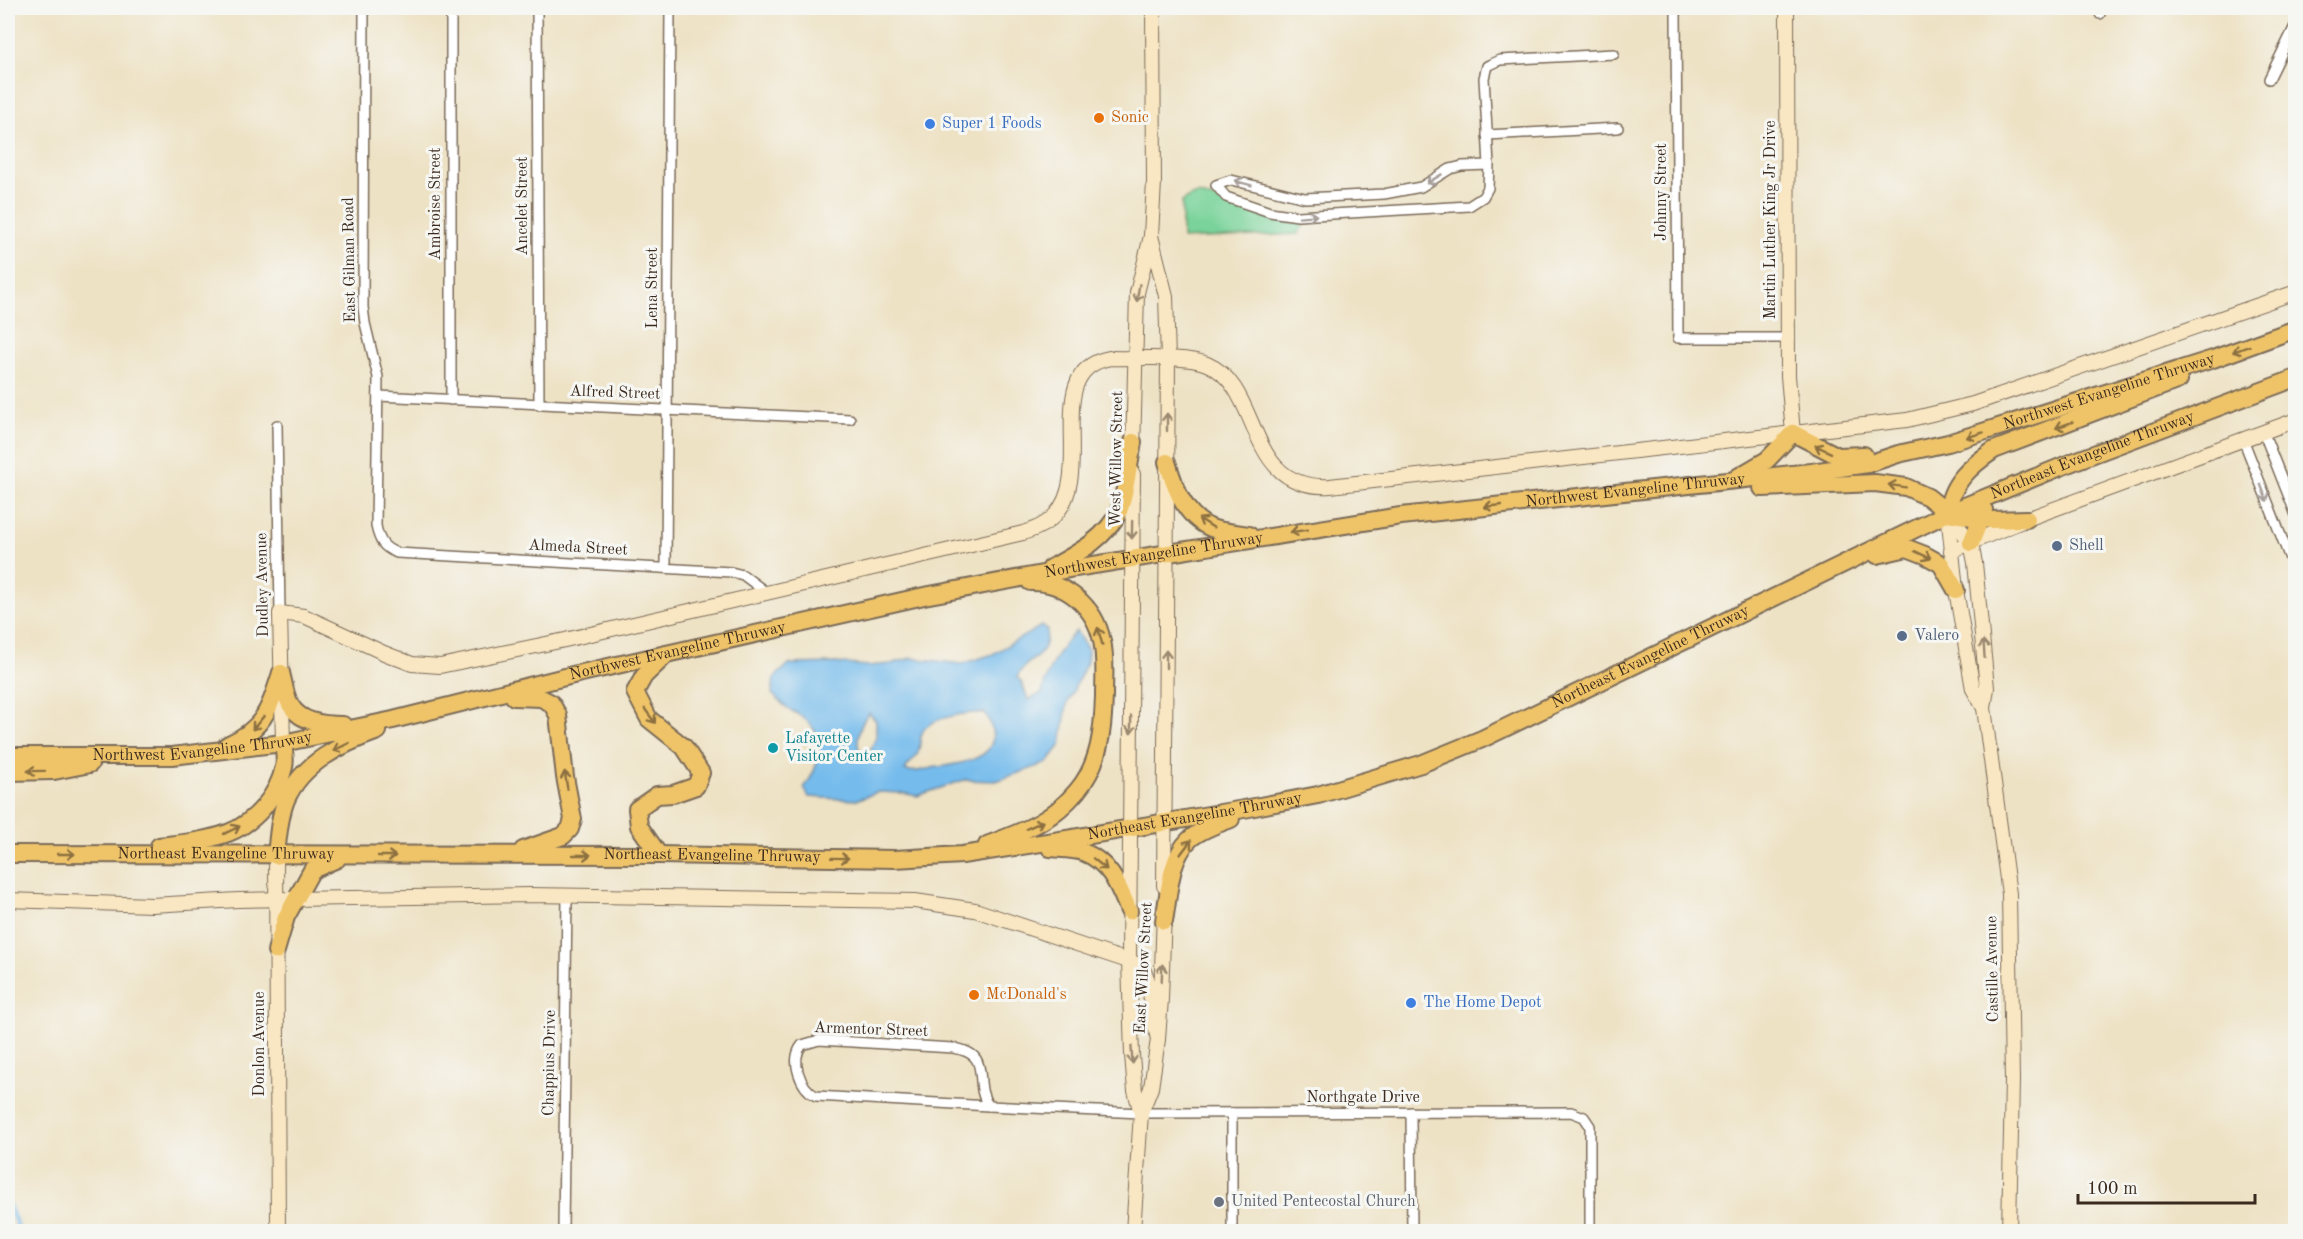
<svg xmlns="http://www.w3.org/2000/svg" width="2303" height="1239" font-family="'Old Standard TT',serif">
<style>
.green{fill:#79d39a;stroke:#5a7e5c;stroke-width:1.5}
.water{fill:#74bbec;stroke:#587285;stroke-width:1.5;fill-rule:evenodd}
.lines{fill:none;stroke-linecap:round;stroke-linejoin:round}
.stream{stroke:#74bbec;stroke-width:4}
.street-casing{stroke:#7a6a58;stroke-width:12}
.secondary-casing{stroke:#7a6a58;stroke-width:16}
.highway-casing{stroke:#7a6a58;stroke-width:20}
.street{stroke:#fff;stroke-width:9}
.secondary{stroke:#f9e7c3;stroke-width:14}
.highway{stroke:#efc469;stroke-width:16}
.oneway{stroke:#a79f9a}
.oneway2{stroke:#9a8870}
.oneway3{stroke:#8c6f40}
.food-dot{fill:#e8710a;stroke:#f6f6f2;stroke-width:2}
.shop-dot{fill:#3f7fe0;stroke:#f6f6f2;stroke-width:2}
.service-dot{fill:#5c6f8a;stroke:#f6f6f2;stroke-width:2}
.culture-dot{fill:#0f9aa8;stroke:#f6f6f2;stroke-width:2}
.worship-dot{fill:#6b7280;stroke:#f6f6f2;stroke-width:2}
.labels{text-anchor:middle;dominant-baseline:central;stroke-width:6;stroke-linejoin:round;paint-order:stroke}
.food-label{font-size:16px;fill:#c56008;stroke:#f6f6f2;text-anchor:start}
.shop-label{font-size:16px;fill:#366cbe;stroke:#f6f6f2;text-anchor:start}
.street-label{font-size:16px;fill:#3b2a1e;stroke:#f6f6f2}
.service-label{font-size:16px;fill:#4e5e75;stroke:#f6f6f2;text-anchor:start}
.culture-label{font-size:16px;fill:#0d838f;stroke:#f6f6f2;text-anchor:start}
.worship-label{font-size:16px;fill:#5b616d;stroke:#f6f6f2;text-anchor:start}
</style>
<rect width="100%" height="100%" fill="#f6f6f2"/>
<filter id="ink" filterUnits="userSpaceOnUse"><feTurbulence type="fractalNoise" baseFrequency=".0167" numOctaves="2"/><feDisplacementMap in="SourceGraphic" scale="12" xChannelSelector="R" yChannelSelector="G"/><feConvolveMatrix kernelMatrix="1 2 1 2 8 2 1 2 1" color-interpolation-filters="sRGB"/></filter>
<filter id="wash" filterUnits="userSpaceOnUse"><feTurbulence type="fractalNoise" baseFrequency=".008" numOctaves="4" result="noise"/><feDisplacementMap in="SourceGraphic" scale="24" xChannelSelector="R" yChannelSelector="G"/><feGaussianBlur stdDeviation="1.35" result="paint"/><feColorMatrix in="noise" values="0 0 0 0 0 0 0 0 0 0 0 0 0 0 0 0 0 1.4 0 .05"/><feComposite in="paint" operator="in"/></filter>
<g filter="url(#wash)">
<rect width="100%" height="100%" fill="#eee2c5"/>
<!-- green -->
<polygon class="green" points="1198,194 1282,221 1305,223 1298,234 1182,239 1182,202 1189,197"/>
<!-- water -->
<path class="water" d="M1041 626 1047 629C1045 666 1031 651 1017 677L1022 683 1028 700 1042 693C1046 672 1060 646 1076 631L1088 650 1087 662 1067 704 1061 745 1047 763 996 781 964 780 917 796 902 793 878 792 856 800 809 797 804 788C819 767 828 740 806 720 800 714 792 712 786 707 781 703 777 698 772 694L774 678 789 664 836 663 868 666 890 664 911 658 962 664 993 654ZM869 713 876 721V737L869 754H862C853 744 861 722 869 713ZM972 713H985C1010 756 970 762 938 767 926 768 916 774 905 770 908 763 914 761 917 755 921 748 919 738 923 731 929 719 959 714 972 713Z"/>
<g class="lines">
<!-- stream -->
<polyline class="stream" points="8,1203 20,1232"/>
</g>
</g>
<g filter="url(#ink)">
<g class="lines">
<defs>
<g id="street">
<path d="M364 8 363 307 365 323 378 377 376 526C379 540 383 548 397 553L731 572 743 575 767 593"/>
<polyline points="537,8 539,405"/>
<polyline points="1676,8 1678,338 1788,338"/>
<polyline points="2286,8 2296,13"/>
<polyline points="2100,14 2100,8"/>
<polyline points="2269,79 2296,24"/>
<polyline points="1487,135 1618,128"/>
<polyline points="1489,165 1462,166 1450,169 1421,187 1384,194 1305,198 1231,180 1216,185 1226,197 1270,212 1298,216 1469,206 1483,197 1488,188 1489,165 1484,78 1487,66 1500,60 1614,54"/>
<polyline points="378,396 850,419"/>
<polyline points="451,400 451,8"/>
<polyline points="277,425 280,613"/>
<polyline points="2263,431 2296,515"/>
<polyline points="2243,439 2296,574"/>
<polyline points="666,568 670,8"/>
<path d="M819 1040 953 1048C995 1054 971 1083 989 1106L816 1096C800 1088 790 1060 802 1045Z"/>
<polyline points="989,1106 1141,1113 1571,1112 1584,1117 1590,1126 1590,1232"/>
<polyline points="1411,1112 1412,1232"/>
<polyline points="1232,1113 1232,1232"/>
<polyline points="563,1232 567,896"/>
</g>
<g id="secondary">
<polyline points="1787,8 1788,376 1793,433"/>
<polyline points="1151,236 1166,296 1168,359 1164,886"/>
<polyline points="1133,452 1137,293 1151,236 1154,182 1153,8"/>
<polyline points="1133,474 1129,960 1132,1055 1135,1091 1141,1113"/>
<polyline points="1948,513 1971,543 1975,563 1987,688 1984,708 2009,894 2012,1080 2009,1232"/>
<polyline points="1948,513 1956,590 1973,689 1984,708"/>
<polyline points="1951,551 2027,519 2296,420"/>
<path d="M283 743 280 613 304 616 384 653 412 664 440 666 565 640 1023 533C1035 529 1046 525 1055 515 1096 472 1040 370 1110 358 1136 359 1185 355 1207 364 1264 388 1243 491 1330 486L1907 420 1973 404 2296 292"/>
<polyline points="276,856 278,1232"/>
<path d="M8 900 152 905 238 900 530 895 915 901 975 910 1140 965C1152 981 1150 996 1152 1015 1154 1023 1156 1031 1158 1039"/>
<polyline points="1133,1232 1141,1113 1151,1088 1158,1039 1161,999 1164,911"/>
</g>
<g id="highway">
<path d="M1167 462C1175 488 1184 516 1211 528 1222 532 1237 533 1249 535"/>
<polyline points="1738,477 1767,460 1793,433 1838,456 1864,455"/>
<polyline points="1762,488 1875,483 1906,487 1928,497 1948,513 1991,520 2027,519"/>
<path d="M1948 513C1949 484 1972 465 1994 450L2179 380"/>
<polyline points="1971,543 1984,510"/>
<polyline points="1877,555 1907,548 1925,555 1941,564 1956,590"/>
<path d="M1051 568C1076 554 1106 539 1119 511 1125 497 1130 459 1133 442"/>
<path d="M281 673C284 683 285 697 291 706 301 723 325 725 343 725"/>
<polyline points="514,697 541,698 551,703 558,715 565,777 573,819 570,829 563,836 523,850"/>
<path d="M227 745C264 729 269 710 281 673"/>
<path id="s1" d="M8 756H172L283 743 393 720 577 674 924 596 1075 568 1401 516 1811 472 1868 464 1898 454 1948 443 2213 359 2296 329"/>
<polyline points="8,772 54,771 90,764"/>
<path d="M987 845C1025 830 1050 823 1077 791 1100 764 1103 730 1104 696 1104 678 1106 658 1102 641 1095 606 1065 581 1030 582"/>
<path d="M159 846C182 843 206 841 228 833 255 823 278 795 284 767 286 760 284 751 283 743"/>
<path d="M1050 848C1060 849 1074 849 1083 852 1110 862 1119 887 1129 911"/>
<path id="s2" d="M8 854 659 855 895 859 962 855 1067 839 1244 809 1318 795 1421 764 1482 739 1948 513 2075 461 2296 378"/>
<polyline points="659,855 639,826 637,809 657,795 673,794 696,786 701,773 684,747 649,719 635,692 644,676 667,654"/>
<path d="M276 856C278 838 279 817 286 800 302 763 341 744 378 731"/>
<path d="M1164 921C1169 895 1169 860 1189 840 1199 830 1218 824 1231 819"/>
<polyline points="276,951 286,917 312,870 337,859"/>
</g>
</defs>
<!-- street casing -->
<use href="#street" class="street-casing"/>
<!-- secondary casing -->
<use href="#secondary" class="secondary-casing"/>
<!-- highway casing -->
<use href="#highway" class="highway-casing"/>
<!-- street -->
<use href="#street" class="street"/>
<!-- secondary -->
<use href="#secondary" class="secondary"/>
<!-- highway -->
<use href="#highway" class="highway"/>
</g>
<!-- one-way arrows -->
<defs><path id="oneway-shaft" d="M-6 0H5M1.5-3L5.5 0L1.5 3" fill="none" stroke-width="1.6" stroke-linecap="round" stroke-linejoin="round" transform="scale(1.5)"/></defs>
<g class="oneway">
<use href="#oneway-shaft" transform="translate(1434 179) rotate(149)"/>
<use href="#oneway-shaft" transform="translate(1243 183) rotate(-165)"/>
<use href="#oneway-shaft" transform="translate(1308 216) rotate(-4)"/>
<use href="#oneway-shaft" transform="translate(2264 493) rotate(69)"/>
</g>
<g class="oneway2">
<use href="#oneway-shaft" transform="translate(1138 293) rotate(99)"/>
<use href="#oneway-shaft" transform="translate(1167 422) rotate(-90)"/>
<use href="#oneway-shaft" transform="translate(1132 530) rotate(91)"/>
<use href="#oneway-shaft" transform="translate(1984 649) rotate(-94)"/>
<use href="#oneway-shaft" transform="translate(1166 659) rotate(-90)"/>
<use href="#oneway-shaft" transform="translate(1131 725) rotate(91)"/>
<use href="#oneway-shaft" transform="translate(1162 973) rotate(-88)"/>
<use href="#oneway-shaft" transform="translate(1132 1055) rotate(86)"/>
</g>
<g class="oneway3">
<use href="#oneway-shaft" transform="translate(2241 349) rotate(160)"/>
<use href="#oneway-shaft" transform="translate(2064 425) rotate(160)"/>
<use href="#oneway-shaft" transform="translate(1975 435) rotate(163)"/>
<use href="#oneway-shaft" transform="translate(1823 449) rotate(-154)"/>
<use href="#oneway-shaft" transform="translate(1897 486) rotate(-171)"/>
<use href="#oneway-shaft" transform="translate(1493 506) rotate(174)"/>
<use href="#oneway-shaft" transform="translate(1206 523) rotate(-148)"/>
<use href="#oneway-shaft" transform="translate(1299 531) rotate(171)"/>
<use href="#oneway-shaft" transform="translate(1923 555) rotate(25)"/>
<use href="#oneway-shaft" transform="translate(1100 636) rotate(-105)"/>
<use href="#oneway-shaft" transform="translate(650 716) rotate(54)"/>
<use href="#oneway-shaft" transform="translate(258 723) rotate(130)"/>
<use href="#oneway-shaft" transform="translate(341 747) rotate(154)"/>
<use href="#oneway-shaft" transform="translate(36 771) rotate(179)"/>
<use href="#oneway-shaft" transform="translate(566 780) rotate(-99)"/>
<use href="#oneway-shaft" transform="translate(1035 825) rotate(-24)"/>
<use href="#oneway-shaft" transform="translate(232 830) rotate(-26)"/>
<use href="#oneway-shaft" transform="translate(1186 847) rotate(-53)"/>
<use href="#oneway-shaft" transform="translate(66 854)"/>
<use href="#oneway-shaft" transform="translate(582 855)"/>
<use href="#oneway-shaft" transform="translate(387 856)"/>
<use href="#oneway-shaft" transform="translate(840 858) rotate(1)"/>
<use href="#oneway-shaft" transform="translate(1100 864) rotate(39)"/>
</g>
</g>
<!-- markers -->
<g class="food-dot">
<circle cx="1099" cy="118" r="6"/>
<circle cx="974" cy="995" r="6"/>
</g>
<g class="shop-dot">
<circle cx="930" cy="124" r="6"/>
<circle cx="1411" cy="1003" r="6"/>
</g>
<g class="service-dot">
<circle cx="2057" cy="546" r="6"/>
<circle cx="1902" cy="636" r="6"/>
</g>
<circle class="culture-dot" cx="773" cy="748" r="6"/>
<circle class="worship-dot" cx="1219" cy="1202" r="6"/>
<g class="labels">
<!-- food labels -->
<g class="food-label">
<text x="1111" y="118">Sonic</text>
<text x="986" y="995">McDonald's</text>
</g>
<!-- shop labels -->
<g class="shop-label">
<text x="942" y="124">Super 1 Foods</text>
<text x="1423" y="1003">The Home Depot</text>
</g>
<!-- street labels -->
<g class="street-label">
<text transform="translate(1662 192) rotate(-90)">Johnny Street</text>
<text transform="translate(436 204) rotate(-90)">Ambroise Street</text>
<text transform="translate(523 206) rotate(-90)">Ancelet Street</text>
<text transform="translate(1771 220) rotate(-90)">Martin Luther King Jr Drive</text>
<text transform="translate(350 260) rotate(-91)">East Gilman Road</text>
<text transform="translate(653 288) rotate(-90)">Lena Street</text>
<text stroke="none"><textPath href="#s1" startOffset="2139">Northwest Evangeline Thruway</textPath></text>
<text transform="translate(615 393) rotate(2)">Alfred Street</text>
<text stroke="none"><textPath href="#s2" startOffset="2162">Northeast Evangeline Thruway</textPath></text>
<text transform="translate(1117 459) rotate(-89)">West Willow Street</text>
<text stroke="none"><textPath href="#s1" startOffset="1653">Northwest Evangeline Thruway</textPath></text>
<text transform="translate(578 548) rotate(3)">Almeda Street</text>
<text stroke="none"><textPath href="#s1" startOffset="1167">Northwest Evangeline Thruway</textPath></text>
<text transform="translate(263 585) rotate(-91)">Dudley Avenue</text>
<text stroke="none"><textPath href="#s1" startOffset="681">Northwest Evangeline Thruway</textPath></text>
<text stroke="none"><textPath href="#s2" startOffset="1676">Northeast Evangeline Thruway</textPath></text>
<text stroke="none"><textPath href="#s1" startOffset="195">Northwest Evangeline Thruway</textPath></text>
<text stroke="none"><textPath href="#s2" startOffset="1190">Northeast Evangeline Thruway</textPath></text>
<text stroke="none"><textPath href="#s2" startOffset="218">Northeast Evangeline Thruway</textPath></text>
<text stroke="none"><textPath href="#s2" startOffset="704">Northeast Evangeline Thruway</textPath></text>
<text transform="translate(1144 968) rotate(-87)">East Willow Street</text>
<text transform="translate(1993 969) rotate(-91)">Castille Avenue</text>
<text transform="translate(871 1030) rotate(2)">Armentor Street</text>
<text transform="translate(260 1044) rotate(-90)">Donlon Avenue</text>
<text transform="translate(550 1063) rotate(-89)">Chappius Drive</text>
<text x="1363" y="1098">Northgate Drive</text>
</g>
<!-- service labels -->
<g class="service-label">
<text x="2069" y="546">Shell</text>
<text x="1914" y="636">Valero</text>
</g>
<!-- culture labels -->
<g class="culture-label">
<text x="785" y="739">Lafayette<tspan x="785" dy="18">Visitor Center</tspan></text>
</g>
<!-- worship labels -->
<g class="worship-label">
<text x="1231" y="1202">United Pentecostal Church</text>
</g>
</g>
<!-- margin -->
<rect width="2303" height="1239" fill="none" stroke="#f6f6f2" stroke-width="30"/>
<!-- scale -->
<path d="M2078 1194v9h177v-9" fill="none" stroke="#3b2a1e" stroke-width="3"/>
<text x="2087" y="1194" font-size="18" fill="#3b2a1e" stroke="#f6f6f2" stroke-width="4.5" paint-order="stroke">100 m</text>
</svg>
